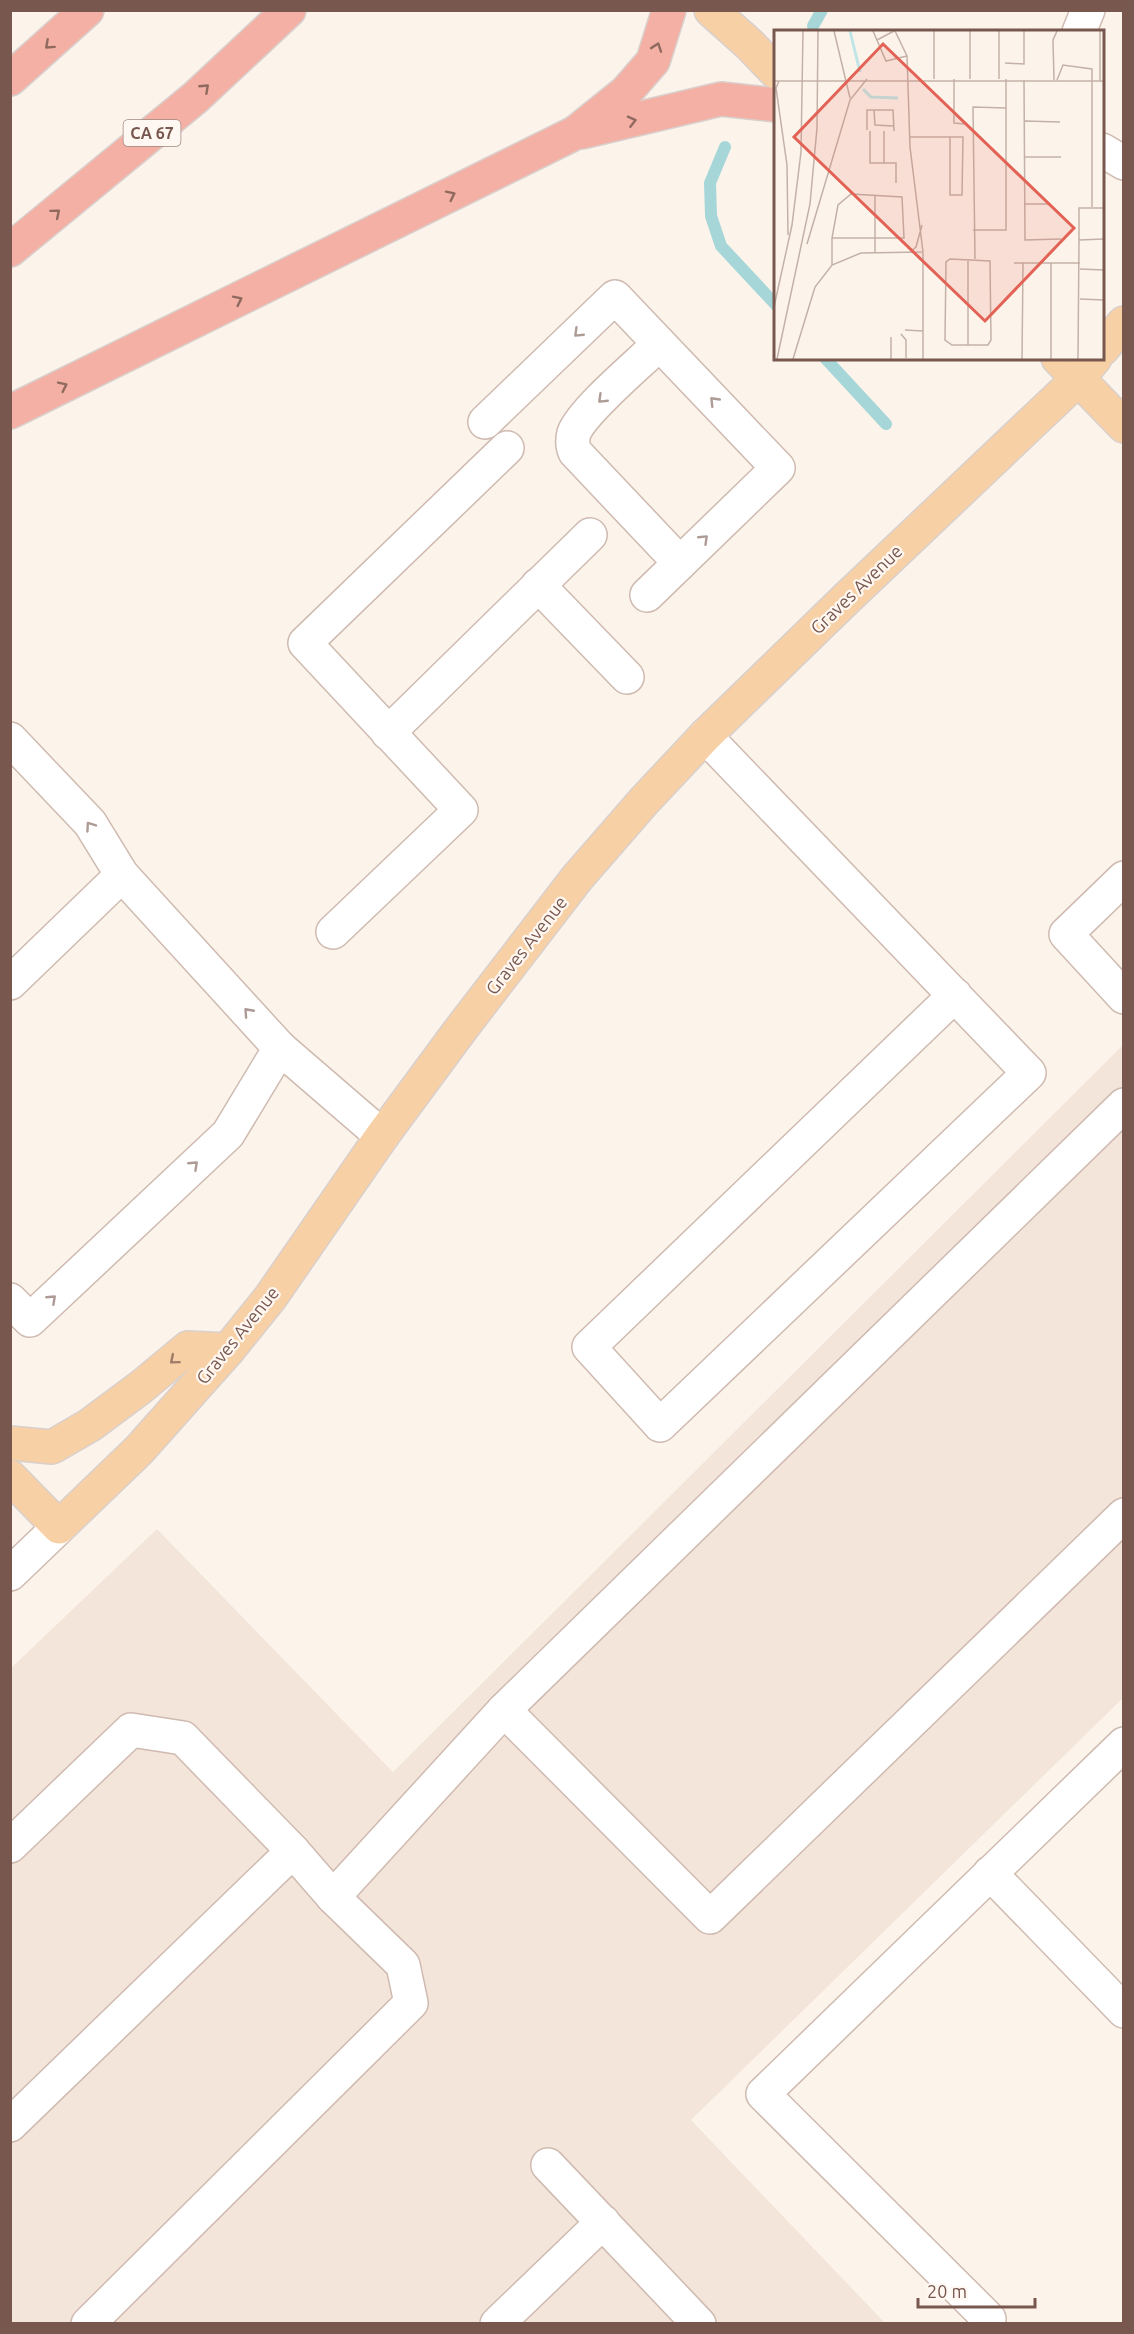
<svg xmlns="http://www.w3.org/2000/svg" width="1134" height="2334" font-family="Ubuntu,sans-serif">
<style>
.residential{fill:#f4e5da}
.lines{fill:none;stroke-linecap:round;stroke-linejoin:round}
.stream{stroke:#a6d6d8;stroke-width:12}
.minor-casing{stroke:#cfbab0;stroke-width:36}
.major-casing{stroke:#d9d0cd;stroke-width:36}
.highway-casing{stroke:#d9d0cd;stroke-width:36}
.minor{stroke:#fff;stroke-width:33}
.major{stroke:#f8d0a6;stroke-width:33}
.highway{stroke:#f4b0a4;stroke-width:33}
.oneway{stroke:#916a5f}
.oneway2{stroke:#ae9b95}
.oneway3{stroke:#9e7c68}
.labels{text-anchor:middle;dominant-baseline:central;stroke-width:4.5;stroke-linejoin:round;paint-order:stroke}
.shield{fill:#fff8f2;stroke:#a0887f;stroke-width:1.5}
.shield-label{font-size:16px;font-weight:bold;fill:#78584e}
.street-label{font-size:18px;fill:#78584e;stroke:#fff8f2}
.inset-river{fill:none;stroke:#bfe5e6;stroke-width:3}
.inset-road{fill:none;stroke:#c3b1a7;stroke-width:1.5}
.view{fill:#e26355;fill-opacity:0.15;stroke:#e26355;stroke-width:3}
.inset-edge{fill:none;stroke:#78584e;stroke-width:3}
</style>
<rect width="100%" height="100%" fill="#fcf4eb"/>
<!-- residential -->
<polygon class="residential" points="1123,1045 1123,1698 691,2120 885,2323 11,2324 11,1668 157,1529 393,1772"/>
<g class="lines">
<!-- stream -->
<g class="stream">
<polyline points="813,26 822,10"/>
<polyline points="725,147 710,183 711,216 721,246 776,305"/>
<polyline points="825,358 886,424"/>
</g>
<defs>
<g id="minor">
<polyline points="1079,32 1088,10"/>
<polyline points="1102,150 1124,163"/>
<path d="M659 344C639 364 583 410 574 433 572 440 572 445 575 452L680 563"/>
<polyline points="485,422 615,297 778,468 647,595"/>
<polyline points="538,585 627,677"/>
<polyline points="388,733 590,535"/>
<polyline points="705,736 1029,1073 660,1425 589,1347 955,995"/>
<polyline points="10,739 90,823 122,875 280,1048 228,1134 30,1320 10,1300"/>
<polyline points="1124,878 1066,934 1124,997"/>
<polyline points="333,932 461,810 305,643 507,448"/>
<polyline points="10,983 122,875"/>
<polyline points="280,1048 382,1136"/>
<polyline points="10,1574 59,1527"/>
<polyline points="504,1710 710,1917 1124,1515"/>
<polyline points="10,1846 131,1730 183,1738 293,1851 333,1897 403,1965 411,2003 88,2324"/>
<polyline points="990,1873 1124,2011"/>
<polyline points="333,1897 504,1710 1124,1105"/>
<polyline points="10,2125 293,1851"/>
<polyline points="548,2165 699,2324"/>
<polyline points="989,2319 763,2094 1124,1744"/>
<polyline points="497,2324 603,2222"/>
</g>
<g id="major">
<polyline points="711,10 749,44 776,72"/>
<polyline points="1102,349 1124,323"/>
<polyline points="1058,358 1124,426"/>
<polyline points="10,1443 52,1447 90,1425 141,1387 188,1348 228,1350"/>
<polyline points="10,1477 59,1527 139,1450 228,1350 270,1298 382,1136 461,1029 577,878 644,801 705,736 846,599 1078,379 1095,358"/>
</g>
<g id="highway">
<polyline points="10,79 87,10"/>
<polyline points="582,132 721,99 776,105"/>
<polyline points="10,250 196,97 289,10"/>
<polyline points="10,412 575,133 626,92 653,61 669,10"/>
</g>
</defs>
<!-- minor casing -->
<use href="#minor" class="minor-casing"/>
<!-- major casing -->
<use href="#major" class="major-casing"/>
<!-- highway casing -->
<use href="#highway" class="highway-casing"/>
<!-- minor -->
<use href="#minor" class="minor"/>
<!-- major -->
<use href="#major" class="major"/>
<!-- highway -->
<use href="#highway" class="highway"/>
</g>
<!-- one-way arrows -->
<defs><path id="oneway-chevron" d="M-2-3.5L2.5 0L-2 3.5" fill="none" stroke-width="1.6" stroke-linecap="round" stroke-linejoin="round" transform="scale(1.5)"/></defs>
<g class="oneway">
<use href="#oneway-chevron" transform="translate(49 45) rotate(138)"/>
<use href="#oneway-chevron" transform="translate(657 47) rotate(-71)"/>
<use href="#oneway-chevron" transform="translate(205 88) rotate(-43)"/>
<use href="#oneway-chevron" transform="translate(632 121) rotate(-14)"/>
<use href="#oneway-chevron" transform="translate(451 195) rotate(-26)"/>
<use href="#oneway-chevron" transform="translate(56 213) rotate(-40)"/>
<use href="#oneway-chevron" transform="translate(238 300) rotate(-26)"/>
<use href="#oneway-chevron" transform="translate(63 386) rotate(-26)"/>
</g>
<g class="oneway2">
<use href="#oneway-chevron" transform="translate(578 333) rotate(136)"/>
<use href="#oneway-chevron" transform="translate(602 399) rotate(136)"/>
<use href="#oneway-chevron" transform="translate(714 401) rotate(-134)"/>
<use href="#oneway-chevron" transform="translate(704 539) rotate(-44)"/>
<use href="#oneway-chevron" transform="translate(90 826) rotate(-125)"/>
<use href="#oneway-chevron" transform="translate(248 1012) rotate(-132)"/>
<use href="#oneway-chevron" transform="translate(194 1165) rotate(-43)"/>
<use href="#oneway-chevron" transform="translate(52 1299) rotate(-43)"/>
</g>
<use class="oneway3" href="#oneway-chevron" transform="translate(174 1360) rotate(140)"/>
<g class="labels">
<!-- shield labels -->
<rect class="shield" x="123.5" y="120" width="57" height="26" rx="4.5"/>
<g class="shield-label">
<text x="152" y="133">CA 67</text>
</g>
<!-- street labels -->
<g class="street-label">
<text transform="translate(856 589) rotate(-44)">Graves Avenue</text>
<text transform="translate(526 945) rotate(-52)">Graves Avenue</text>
<text transform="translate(237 1335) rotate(-51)">Graves Avenue</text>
</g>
</g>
<!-- overview -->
<g transform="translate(774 30)">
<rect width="330" height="330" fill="#fcf4eb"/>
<path class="inset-river" d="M76 1 86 42M89 59 97 67 124 68"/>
<path class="inset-road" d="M60 1 76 68M99 1 112 31 133 26M160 1V49M196 1V49M326 1V51M103 10 120 1M231 33 250 34V1M180 49V93L191 94M225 49V1M250 50 251 210 287 209M280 50 279 10 283 1M283 50 289 35 318 39V177M0 51H330M5 51 2 58 13 135 14 205M100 80 101 95 119 96M251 91 286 92M93 100V80H119L120 101M96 101V133H122V153M110 101V133M136 107H189L188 165H176V107M251 127H287M77 164 128 167 130 208H58L64 175ZM101 166V222M251 174H275M199 200H232V49M305 210V178H330M33 214 76 70 93 49M136 222 142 217 148 195M176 229 216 231 217 310 214 315H178L171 310 172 232ZM194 229V315M201 229 199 77 232 78M240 233H306M277 233V329M58 235V208M306 239 330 240M306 269 330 270M0 277 18 195 27 122 29 1M131 300 149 301M127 304 132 310V328M117 307V329M3 329 36 174 43 98 44 1M19 329 41 257 58 235 87 223 149 222 136 117 133 26 121 1M149 329V222M248 329 249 233M304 329 305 210 330 209"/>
<path class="view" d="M109 14 300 198 211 291 20 107Z"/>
<rect width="330" height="330" class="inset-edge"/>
</g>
<!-- border -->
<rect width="1134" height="2334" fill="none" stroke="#78584e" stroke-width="24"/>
<!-- scale -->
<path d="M918 2298v9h117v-9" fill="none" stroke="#78584e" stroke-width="3"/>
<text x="927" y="2298" font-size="18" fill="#78584e" stroke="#fff8f2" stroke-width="4.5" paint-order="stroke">20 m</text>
</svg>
